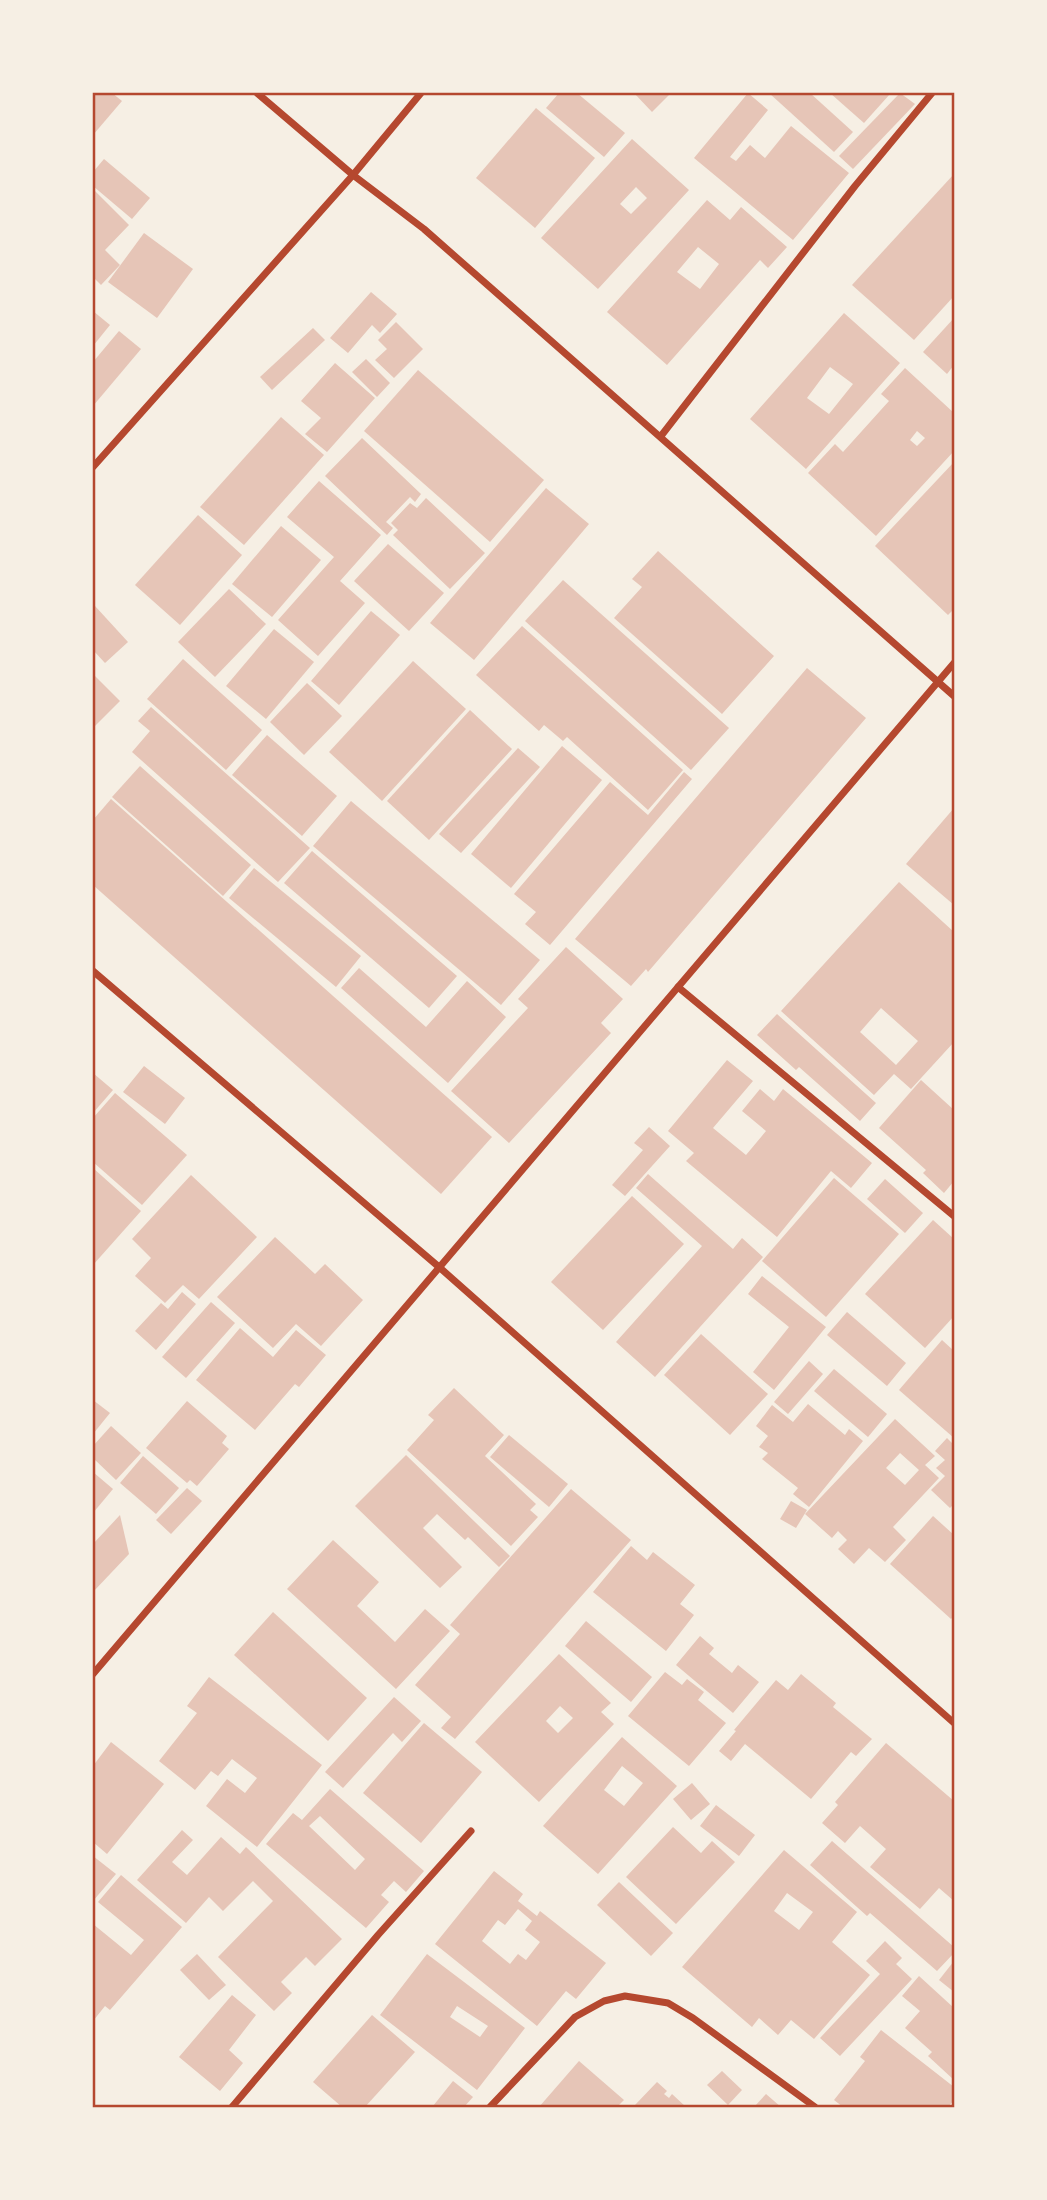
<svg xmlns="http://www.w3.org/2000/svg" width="1047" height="2200" font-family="Raleway,sans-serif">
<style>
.building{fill:#e6c5b7;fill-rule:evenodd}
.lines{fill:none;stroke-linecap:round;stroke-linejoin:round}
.minor{stroke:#b5482f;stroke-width:7}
.neatline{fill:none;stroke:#b5482f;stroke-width:2.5}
</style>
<rect width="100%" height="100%" fill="#f6efe4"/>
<!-- building -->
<g class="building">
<polygon points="93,93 112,93 122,101 93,135"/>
<polygon points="559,93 577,93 625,133 604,157 546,108"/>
<polygon points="634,93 671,93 652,112"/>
<polygon points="748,93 768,110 730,157 736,161 750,145 765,158 791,126 849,173 793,240 694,158"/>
<polygon points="769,93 810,93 853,132 834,152"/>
<polygon points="830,93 889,93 890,94 864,123"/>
<polygon points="900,93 915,104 853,169 839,156"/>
<polygon points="536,108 595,158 535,228 476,178"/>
<path d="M632 139 689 190 598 289 541 238ZM636 187 647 198 631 214 620 204Z"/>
<polygon points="104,159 150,198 132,219 93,186 93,172"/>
<polygon points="954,174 954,296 914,340 852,285"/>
<polygon points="93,189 129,225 105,250 120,265 101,285 93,277"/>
<path d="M707 200 730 220 741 207 787 247 768 268 760 260 667 365 607 312ZM698 247 719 264 700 289 677 272Z"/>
<polygon points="144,233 193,269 157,318 108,282"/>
<polygon points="371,292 397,314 380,333 372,325 348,353 330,338"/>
<polygon points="93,311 110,325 93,346"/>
<path d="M844 313 900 363 806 469 750 419ZM830 367 853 384 829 414 807 398Z"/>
<polygon points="954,318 954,365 947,374 923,352"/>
<polygon points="396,322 423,349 394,378 375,360 387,349 378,340"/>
<polygon points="313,328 325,340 272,390 260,377"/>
<polygon points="119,331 141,349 93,406 93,362"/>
<polygon points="366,359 390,383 377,397 352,372"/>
<polygon points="335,363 375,398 327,452 305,434 321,418 301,401"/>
<path d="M905 368 954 413V451L876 536 808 473 835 444 843 452 889 401 881 394ZM917 431 925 438 917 446 910 440Z"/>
<polygon points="418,370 544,480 490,542 364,431"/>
<polygon points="281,417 324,455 244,545 200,507"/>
<polygon points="362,438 421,494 415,502 410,497 386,522 393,528 387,535 325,476"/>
<polygon points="954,462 954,609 948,615 875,546"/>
<polygon points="319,481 381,535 340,581 365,603 318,656 278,620 334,557 287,517"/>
<polygon points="546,488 589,524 474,660 430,623"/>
<polygon points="426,498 485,553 450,589 393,535 398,530 391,523 410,503 417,508"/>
<polygon points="198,515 242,555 180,625 135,585"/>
<polygon points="281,526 321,560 272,617 232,584"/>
<polygon points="388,544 444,593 409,631 354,581"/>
<polygon points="658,551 774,656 722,714 614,618 642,587 632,579"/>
<polygon points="563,580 729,728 691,770 525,621"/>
<polygon points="229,589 266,624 215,677 178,642"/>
<polygon points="95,606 128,642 105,663 93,650 93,608"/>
<polygon points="371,611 400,635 339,705 311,681"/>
<polygon points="522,626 683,770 648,810 567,737 563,741 544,725 539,731 476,675"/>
<polygon points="274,629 314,662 266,719 226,686"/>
<polygon points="183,659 262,730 226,770 147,699"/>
<polygon points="413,661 466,709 382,801 329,752"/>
<polygon points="807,668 866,718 648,972 646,969 631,986 575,939"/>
<polygon points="93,674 120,701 93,728"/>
<polygon points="307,683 342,716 304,755 270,722"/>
<polygon points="151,707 310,848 278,882 132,752 150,731 138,721"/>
<polygon points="470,710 512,749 429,840 387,801"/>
<polygon points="267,735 337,796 302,836 232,775"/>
<polygon points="562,746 602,780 511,888 471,854"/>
<polygon points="518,748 540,767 461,853 439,834"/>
<polygon points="140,766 251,865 223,896 112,797"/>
<polygon points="684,772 692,779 550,945 525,924 536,912 514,894 610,782 648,815"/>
<polygon points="111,799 492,1137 441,1194 93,885 93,820"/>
<polygon points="351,801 540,960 501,1005 313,846"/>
<polygon points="954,808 954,905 906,864"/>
<polygon points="312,851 457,976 429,1008 284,883"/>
<polygon points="254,868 361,956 336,987 229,898"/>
<path d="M899 882 954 932V1042L911 1089 894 1074 874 1095 781 1011ZM881 1008 918 1041 896 1065 860 1032Z"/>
<polygon points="566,947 623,999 601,1023 611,1033 509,1143 451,1091 528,1008 518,999"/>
<polygon points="359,968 426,1027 467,981 506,1017 448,1083 341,988"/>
<polygon points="777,1014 876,1103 860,1121 799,1067 796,1070 757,1035"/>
<polygon points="727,1060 753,1081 713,1128 746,1155 766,1131 742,1111 760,1089 774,1101 783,1089 872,1163 851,1188 831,1171 777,1237 686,1161 694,1153 668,1131"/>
<polygon points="144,1066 185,1098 165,1124 123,1092"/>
<polygon points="93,1073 113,1090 93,1113"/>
<polygon points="921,1080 954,1110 954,1181 944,1193 923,1173 926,1170 879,1128"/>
<polygon points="115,1093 187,1155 142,1205 93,1162 93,1118"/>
<polygon points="649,1127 670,1146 625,1196 612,1185 643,1150 634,1143"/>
<polygon points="93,1168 141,1211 93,1265"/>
<polygon points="648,1174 733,1249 742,1238 763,1257 655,1377 616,1342 702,1246 636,1188"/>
<polygon points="191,1175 257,1237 199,1299 183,1285 165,1303 135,1276 151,1258 132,1239"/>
<polygon points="834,1178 899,1234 826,1317 762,1261"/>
<polygon points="885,1179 923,1213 905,1233 867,1199"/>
<polygon points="632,1196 684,1244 603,1330 551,1282"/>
<polygon points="933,1220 954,1239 954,1316 925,1348 865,1294"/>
<polygon points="275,1237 315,1274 325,1264 363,1300 321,1346 296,1324 273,1348 217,1297"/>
<polygon points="762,1276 826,1327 774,1390 753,1372 789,1327 748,1294"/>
<polygon points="182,1292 196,1304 156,1350 135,1331 161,1303 168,1309"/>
<polygon points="211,1302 235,1323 186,1378 162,1357"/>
<polygon points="847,1312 906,1363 887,1386 827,1335"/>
<polygon points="240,1328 273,1357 296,1330 326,1355 299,1387 295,1384 255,1430 196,1380"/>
<polygon points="701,1334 768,1394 730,1435 664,1375"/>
<polygon points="942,1340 954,1351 954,1438 899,1390"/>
<polygon points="809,1361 823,1374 788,1414 774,1402"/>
<polygon points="834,1369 887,1414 868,1437 814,1391"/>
<polygon points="454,1388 504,1435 485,1456 536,1504 530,1510 538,1517 511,1546 407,1450 434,1420 428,1415"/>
<polygon points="93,1400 110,1413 93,1434"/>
<polygon points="187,1401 227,1436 222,1443 229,1449 197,1486 190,1480 187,1483 146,1448"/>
<polygon points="808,1404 845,1435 849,1429 863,1441 809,1507 793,1494 798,1488 762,1459 768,1453 759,1447 768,1436 756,1426 772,1405 793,1422"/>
<path d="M895 1419 935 1456 925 1465 939 1478 893 1527 906 1540 885 1562 869 1548 854 1564 838 1549 847 1540 838 1531 832 1538 805 1514ZM900 1453 919 1470 905 1485 886 1468Z"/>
<polygon points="111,1426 141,1453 116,1480 93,1458 93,1446"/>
<polygon points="509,1435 568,1484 549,1507 490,1457"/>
<polygon points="947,1438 954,1445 954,1504 950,1508 931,1490 945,1476 936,1468 945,1460 935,1451"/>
<polygon points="406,1455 510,1556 499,1567 468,1537 465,1540 437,1514 423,1528 462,1567 440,1588 355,1506"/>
<polygon points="143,1456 179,1488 156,1514 120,1483"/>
<polygon points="93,1472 113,1489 93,1513"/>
<polygon points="187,1488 202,1501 171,1534 156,1520"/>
<polygon points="571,1489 631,1540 455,1739 441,1728 451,1717 415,1685 460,1634 450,1625"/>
<polygon points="791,1501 807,1510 796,1528 780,1519"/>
<polygon points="120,1515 129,1554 93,1592 93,1544"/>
<polygon points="933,1516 954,1535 954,1616 951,1619 890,1564"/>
<polygon points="333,1540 379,1582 357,1606 395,1642 425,1609 450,1631 396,1689 287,1589"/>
<polygon points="631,1546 647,1560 653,1552 695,1585 680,1604 694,1615 666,1651 593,1592"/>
<polygon points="273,1612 367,1698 328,1741 234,1655"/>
<polygon points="586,1621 652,1677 631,1702 565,1646"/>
<polygon points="700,1636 714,1648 709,1654 732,1673 738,1665 759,1682 733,1713 676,1665"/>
<path d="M559 1654 611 1703 601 1712 614 1724 539 1802 475 1742ZM560 1706 573 1718 558 1733 546 1721Z"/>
<polygon points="665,1672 682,1685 687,1679 704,1692 698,1700 726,1723 689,1766 628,1716"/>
<polygon points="801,1674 836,1703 833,1707 872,1739 856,1756 851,1752 811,1799 745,1744 731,1761 719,1751 736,1731 734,1730 776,1680 788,1690"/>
<polygon points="209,1677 322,1765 257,1847 206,1806 227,1779 245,1793 257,1778 232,1759 218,1776 211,1771 195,1790 159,1761 197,1713 187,1706"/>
<polygon points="394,1697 421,1721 402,1742 393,1733 343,1788 325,1772"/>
<polygon points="424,1723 482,1772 421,1843 363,1793"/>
<path d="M622 1737 677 1786 598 1874 543 1826ZM622 1766 643 1783 624 1806 604 1790Z"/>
<polygon points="111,1742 164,1784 107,1854 93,1842 93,1766"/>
<polygon points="886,1743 954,1801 954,1901 939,1888 920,1909 870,1867 886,1849 860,1826 845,1843 822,1823 838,1805 835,1802"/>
<polygon points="692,1783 710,1804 691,1820 673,1799"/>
<path d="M330 1789 424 1871 406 1892 394 1881 381 1895 389 1902 366 1928 266 1844 293 1813 302 1820ZM320 1816 365 1859 355 1870 309 1826Z"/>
<polygon points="716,1805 755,1835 739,1856 700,1826"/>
<polygon points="673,1827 701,1853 712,1841 735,1862 676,1924 626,1877"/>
<polygon points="182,1830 193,1840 172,1862 187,1875 221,1837 240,1854 246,1847 342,1939 315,1966 306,1957 281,1982 292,1993 274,2011 218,1957 273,1901 253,1881 223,1911 209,1897 186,1923 137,1880"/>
<polygon points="832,1841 954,1947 954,1953 937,1971 870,1913 867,1916 810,1865"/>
<path d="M784 1850 857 1912 832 1942 870 1975 814 2039 791 2020 778 2035 759 2018 752 2027 682 1967ZM787 1893 813 1912 799 1930 774 1911Z"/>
<polygon points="93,1856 116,1874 93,1901"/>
<path d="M494 1871 523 1894 518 1901 537 1916 540 1911 606 1963 576 1999 566 1991 537 2026 435 1944ZM518 1909 532 1921 525 1930 540 1942 526 1960 518 1954 510 1964 482 1941 498 1920 505 1925Z"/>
<polygon points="121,1875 182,1927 110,2010 105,2006 93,2021 93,1924 131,1955 144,1940 98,1902"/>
<polygon points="619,1882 673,1933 651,1956 597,1905"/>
<polygon points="885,1941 902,1958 896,1964 912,1979 840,2056 820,2038 880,1974 866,1961"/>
<polygon points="197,1954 226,1985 209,2000 180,1970"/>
<path d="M427 1954 525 2028 477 2090 380 2015ZM457 2006 488 2026 480 2037 450 2017Z"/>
<polygon points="954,1961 954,1992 939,1980"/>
<polygon points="919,1976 954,2008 954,2080 928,2056 932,2052 905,2028 920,2011 902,1996"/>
<polygon points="232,1995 256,2015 229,2050 243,2063 220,2091 179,2057"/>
<polygon points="372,2015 415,2052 365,2107 342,2107 313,2082"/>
<polygon points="881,2030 954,2087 954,2100 948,2107 843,2107 834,2100 865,2061 860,2057"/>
<polygon points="579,2061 624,2100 617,2107 539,2107"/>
<polygon points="722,2071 742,2090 728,2105 707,2085"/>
<polygon points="453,2081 473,2097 464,2107 435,2107 433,2106"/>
<polygon points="657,2082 667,2091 664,2094 669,2098 672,2094 686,2107 638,2107 635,2105"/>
<polygon points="766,2094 781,2107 754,2107"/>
</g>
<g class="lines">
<!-- minor -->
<g class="minor">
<polyline points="257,93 353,175 424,229 954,696"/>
<polyline points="661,436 855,186 932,93"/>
<polyline points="93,467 353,175 421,93"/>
<polyline points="93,971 439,1267 954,1723"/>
<polyline points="678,987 954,1216"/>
<polyline points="93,1674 954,663"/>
<polyline points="232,2107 378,1935 471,1831"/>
<polyline points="490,2107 575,2017 604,2001 625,1996 668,2003 693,2018 815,2107"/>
</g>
</g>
<!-- border -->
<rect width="1047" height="2200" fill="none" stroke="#f6efe4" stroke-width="189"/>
<rect x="94" y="94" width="859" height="2012" class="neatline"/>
</svg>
